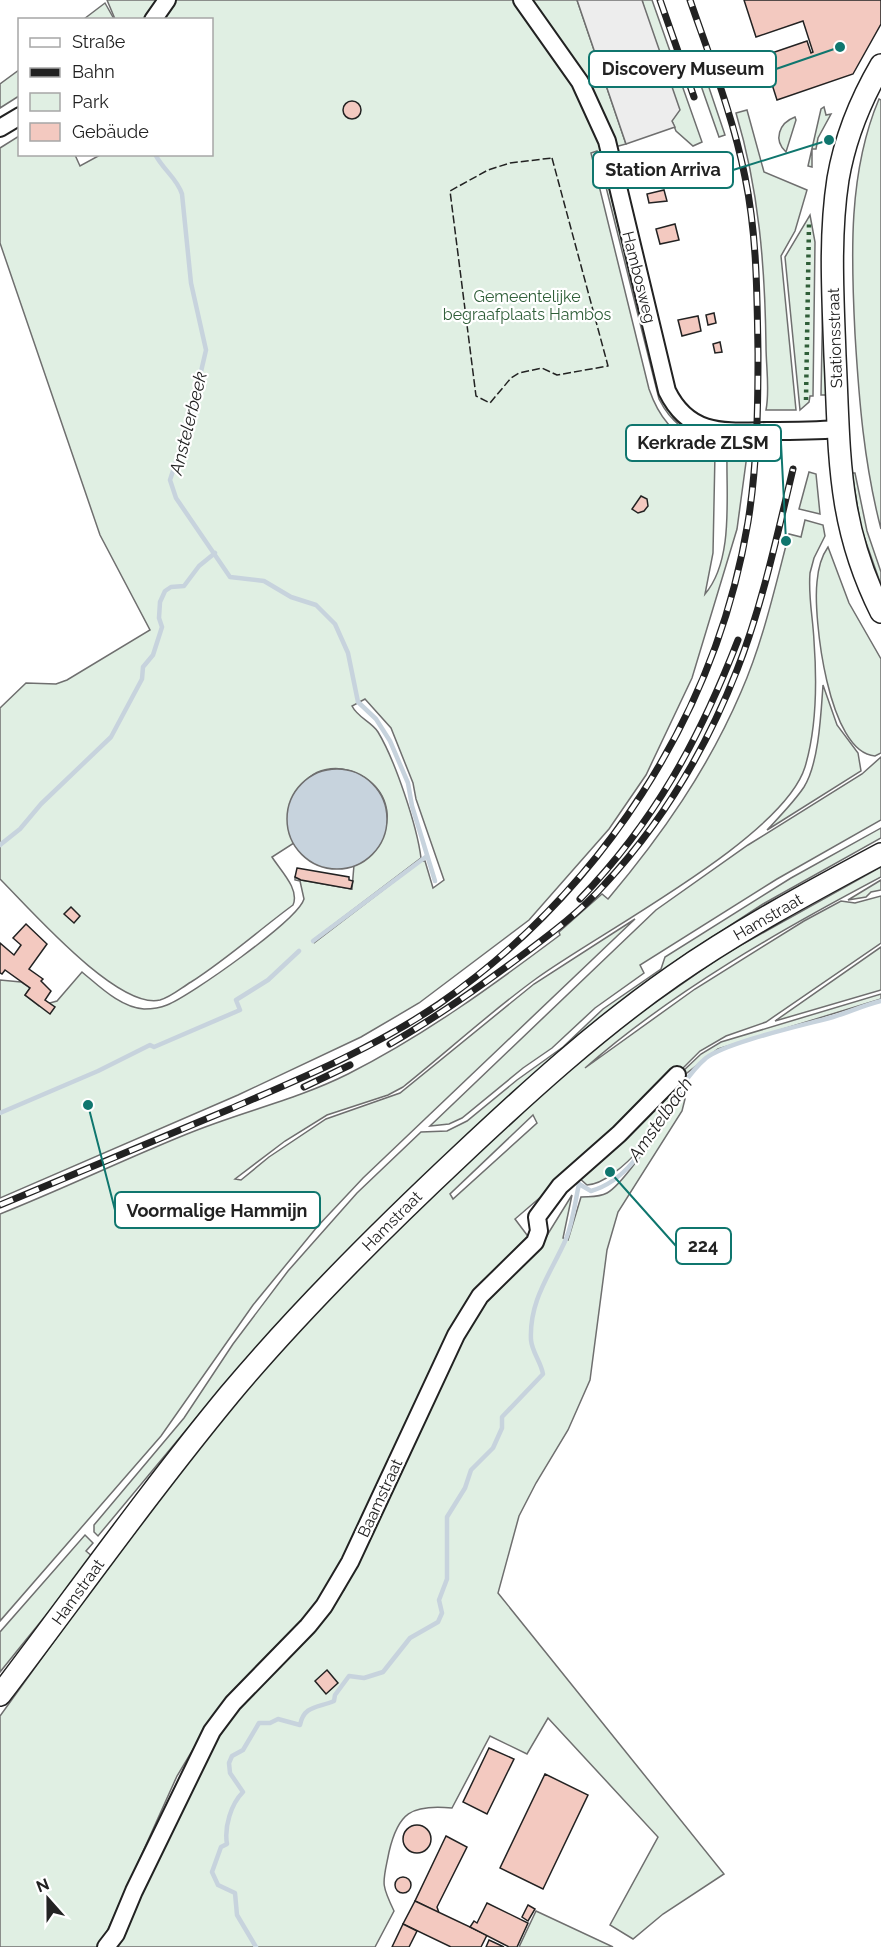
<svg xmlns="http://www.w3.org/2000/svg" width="881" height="1947" font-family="Raleway,sans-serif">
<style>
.green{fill:#e0efe3;stroke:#6f6f6f;stroke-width:1.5;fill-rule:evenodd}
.parking{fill:#ededed;stroke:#6f6f6f;stroke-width:1.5}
.water{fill:#c7d3dd;stroke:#6f6f6f;stroke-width:1.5}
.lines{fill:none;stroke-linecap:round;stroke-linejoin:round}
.stream{stroke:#c7d3dd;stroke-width:4.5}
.building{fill:#f3c9c0;stroke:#222;stroke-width:1.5}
.minor-casing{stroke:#222;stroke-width:20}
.major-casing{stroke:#222;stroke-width:24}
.minor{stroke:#fff;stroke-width:16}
.major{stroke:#fff;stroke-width:21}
.rail-casing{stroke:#222;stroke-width:7}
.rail{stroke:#fff;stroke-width:4.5;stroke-dasharray:14;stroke-linecap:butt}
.hedge{stroke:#2f5e38;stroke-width:4.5;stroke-dasharray:3 4.5;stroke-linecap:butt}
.fence{stroke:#222;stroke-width:1.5;stroke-dasharray:8 3;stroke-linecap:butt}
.labels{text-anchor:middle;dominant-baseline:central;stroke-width:4.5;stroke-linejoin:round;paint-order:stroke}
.street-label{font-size:16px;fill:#222;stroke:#fff}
.park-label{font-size:16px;fill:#2f5e38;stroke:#fff}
.water-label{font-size:18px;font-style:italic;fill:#222;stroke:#fff}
.leader{fill:none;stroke:#0f766e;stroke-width:2}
.callout-dot{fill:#0f766e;stroke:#fff;stroke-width:2}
.callout{fill:#fff;stroke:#0f766e;stroke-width:2}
.callout-label{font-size:18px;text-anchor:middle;font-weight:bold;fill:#222}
</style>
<rect width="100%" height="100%" fill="#fff"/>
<!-- green -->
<g class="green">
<path d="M107 0H577L626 144 600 151 659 391 674 419 688 429 712 441C687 434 671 423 659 399L597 151 591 153 649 389C657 412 670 434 695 442L696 447 715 453 713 553 705 594C734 560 726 496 727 454L747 455 737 529 692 678 646 775 609 829 529 920 419 1003 361 1037 238 1095 0 1198V980L21 982 30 988 25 995 39 1006 57 1001 82 972C99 986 121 1008 144 1009 152 1009 160 1008 167 1005 190 996 298 920 304 899L300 881 295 880V877L301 880 352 889 354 865C365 860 370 853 377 844 418 788 323 736 297 794 289 812 285 824 294 843L272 857C280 870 300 889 293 905 259 930 227 959 191 982 181 988 171 997 160 1000 118 1010 30 909 0 879V708L26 683 56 684 67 680 150 630 100 535 0 243V148L19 136 20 154 75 155 80 166 100 155 212 154V20L115 19ZM365 699 391 728 413 783 416 799 444 880 433 888 425 861H421L315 942 316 938 421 858C417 826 395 760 378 732 372 722 358 718 352 706Z"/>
<polygon points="642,0 652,0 702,142 693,146 676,131 672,121"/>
<polygon points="105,3 114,19 84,19"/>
<polygon points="699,58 725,135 719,137 692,60"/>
<polygon points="19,70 19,96 0,108 0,84"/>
<path d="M879 99 881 100V529C864 464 859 400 855 334 851 256 848 172 879 99Z"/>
<polygon points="824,107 826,115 831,114 818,138 816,149 812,149 812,167 808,166 821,109"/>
<path d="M747 110 764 172 807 190 795 231 781 256 796 410H766C770 390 766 367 766 346 765 266 759 190 736 113Z"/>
<path d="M795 117 796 120 786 152C773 140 779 123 795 117Z"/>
<polygon points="810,215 815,242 813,396 810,396 809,402 800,410 785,257"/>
<polygon points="823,287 825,287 826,395 821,395"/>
<polygon points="809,472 816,474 820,514 799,509"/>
<polygon points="852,473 855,473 867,531 881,572 881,585 861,528"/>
<path d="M805 520 823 525 825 536 814 558 810 573C808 596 813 618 814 641 817 682 817 727 805 767 783 838 600 932 537 978 490 1012 448 1051 403 1087L388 1095 327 1115 285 1141 235 1179 241 1180 269 1157 326 1119 400 1093 534 984 635 919 363 1178 317 1227 253 1305 161 1436 0 1621V1214C63 1189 125 1159 187 1134 240 1112 296 1100 348 1074 425 1035 492 986 560 935L559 932 602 894 608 899C662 835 708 769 741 692 763 642 775 587 789 534L801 537Z"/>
<path d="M828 547 849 603 881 659V753L875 756C828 753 813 617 817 582 818 569 821 557 828 547Z"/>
<path d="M823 685 837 725 858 753 861 771 767 830C780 816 794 802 804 787 819 763 821 713 823 685Z"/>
<polygon points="881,757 881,820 777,879 640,965 644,973 595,1008 552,1048 523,1068 462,1118 449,1124 430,1126 656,910 748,845 862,774"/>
<polygon points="881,828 881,838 763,904 677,960 231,1376 98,1536 94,1532 94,1525 184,1418 233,1344 288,1271 357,1193 421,1132 447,1131 467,1121 517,1080 563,1047 603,1009 661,969 665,957 791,878"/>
<path d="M881 867V877C779 931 673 991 585 1068L695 989 804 921 841 901 855 903 881 896V943L766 1022 726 1036 700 1051 635 1116 515 1219 530 1239 470 1298 462 1309 322 1603 213 1716 177 1776 100 1947H0V1716L143 1518 225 1413 312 1315 461 1166 613 1032 725 954ZM533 1115 537 1123 453 1199 450 1194Z"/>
<polygon points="881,880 881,890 871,892 866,897 848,900"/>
<polygon points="881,947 881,990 775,1021"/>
<polygon points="881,994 881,999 718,1049 683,1076 680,1074 701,1054 721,1042"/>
<path d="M677 1085C674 1115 618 1184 587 1185L577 1176Z"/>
<path d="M683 1092 685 1099 682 1111 618 1212 607 1250 590 1380 568 1430 536 1483 519 1516 498 1593 724 1874 663 1914 633 1939 610 1925 658 1837 548 1718 527 1754 490 1736 452 1808C411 1804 398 1813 389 1852 383 1883 380 1882 394 1911L375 1947H115L133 1916 154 1864 204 1759 241 1704 344 1590 465 1324 546 1237 572 1195 563 1238 568 1240 581 1197C588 1196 598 1198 607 1193 627 1182 669 1114 683 1092Z"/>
<polygon points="85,1535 93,1543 86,1551 93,1557 0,1672 0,1632"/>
<polygon points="536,1911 613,1947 519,1947"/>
</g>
<!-- parking -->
<polygon class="parking" points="577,0 642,0 680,110 672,121 675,127 626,144"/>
<!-- water -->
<circle class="water" cx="337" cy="819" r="50"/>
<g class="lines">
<!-- stream -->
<g class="stream">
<path d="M155 154C163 170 177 178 182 194L191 283 206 350 190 419 170 480 176 498 230 577 264 581 291 597 316 605 335 624 348 653 358 702 376 719 390 741 408 783 412 806 435 881"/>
<polyline points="0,845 20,829 41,804 111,737 142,679 143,667 153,655 162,627 159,618 160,602 165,591 171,587 184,586 199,566 215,553"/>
<polyline points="313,941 427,856"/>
<polyline points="0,1113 98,1071 150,1045 154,1047 240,1010 236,1000 268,980 299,951"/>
<path d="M579 1184 591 1191C648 1175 664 1094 706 1058 727 1042 804 1025 833 1017 849 1012 865 1005 881 1001"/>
<path d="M256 1947 237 1915 235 1893 218 1885 212 1872 221 1847 227 1844C224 1827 231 1804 243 1792L230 1773 229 1763 232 1756 243 1750 259 1723H270L278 1719 300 1725C304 1705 318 1708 334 1701L335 1695 349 1676 364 1678 383 1672 410 1638 438 1622 442 1613 439 1600 447 1579V1517L465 1488 471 1470 493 1448 502 1428V1417L543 1374C541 1362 532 1352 531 1340 529 1300 551 1273 566 1239 573 1222 575 1202 579 1184"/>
</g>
</g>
<!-- building -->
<g class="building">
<polygon points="744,0 881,0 881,24 853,74 777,100 763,56 807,41 811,53 813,52 803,21 756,37"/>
<circle cx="352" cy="110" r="9"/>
<polygon points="664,190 667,201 649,203 647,194"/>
<polygon points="675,224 679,240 660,244 656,229"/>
<polygon points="714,313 716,323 708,325 706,315"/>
<polygon points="698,316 701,331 682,336 678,320"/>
<polygon points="720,342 722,352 715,353 713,344"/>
<polygon points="641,496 647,499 648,506 644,511 638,513 632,509"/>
<polygon points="297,868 349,877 349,880 353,881 351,889 301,880 295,877"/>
<polygon points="71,907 80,916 74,923 64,914"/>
<polygon points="26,924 47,944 29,969 43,979 41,981 51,991 45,1000 55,1007 50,1014 25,995 30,988 5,970 2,974 0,973 0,943 14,955 21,945 13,938"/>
<polygon points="327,1670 338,1683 326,1694 315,1681"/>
<polygon points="489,1748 514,1759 487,1814 463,1802"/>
<polygon points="545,1774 588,1795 543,1889 500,1868"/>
<circle cx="417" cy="1839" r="14"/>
<polygon points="446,1836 467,1847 437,1907 439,1913 415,1901"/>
<circle cx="403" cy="1885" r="8"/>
<polygon points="415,1901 487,1935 481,1947 451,1947 403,1924"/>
<polygon points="487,1903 528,1923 517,1947 509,1947 470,1927 474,1921 477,1923"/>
<polygon points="528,1905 535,1909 528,1921 522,1917"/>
<polygon points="403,1924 417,1931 409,1947 392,1947"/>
<polygon points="489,1940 504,1947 486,1947"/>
</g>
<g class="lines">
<defs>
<g id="minor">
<path d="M522 0 580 82 607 141 667 391C689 436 724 432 767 431 791 431 814 431 838 429"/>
<polyline points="153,20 167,0"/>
<polyline points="0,128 20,116"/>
<polyline points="106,1947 116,1934 134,1891 212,1731 233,1703 308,1626 324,1606 350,1562 456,1335 480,1296 535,1242 539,1231 537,1217 560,1186 619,1134 677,1075"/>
</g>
<g id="major">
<path d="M881 65C860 101 845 138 838 179 829 237 833 298 835 356 840 453 836 522 881 612"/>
<path d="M0 1695C76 1595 149 1492 229 1395 300 1310 380 1231 461 1155 528 1092 597 1029 673 976 739 930 810 892 881 854"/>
</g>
</defs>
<!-- minor casing -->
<use href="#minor" class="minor-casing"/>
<!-- major casing -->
<use href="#major" class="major-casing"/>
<!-- minor -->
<use href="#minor" class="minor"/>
<!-- major -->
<use href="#major" class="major"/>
<defs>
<g id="rail">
<polyline points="660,0 694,97"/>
<path d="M580 899C655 821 699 740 738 640"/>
<path d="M390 1044C437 1017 481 986 525 953 553 932 581 911 604 885 662 823 706 749 737 670 762 606 777 536 793 469"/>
<polyline points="304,1087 350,1065"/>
<path d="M0 1205C77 1173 154 1141 230 1109 302 1078 374 1048 439 1004 600 892 716 716 748 522 757 466 758 410 758 353 757 294 757 235 745 177 733 116 710 58 690 0"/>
</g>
</defs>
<!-- rail casing -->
<use href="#rail" class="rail-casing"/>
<!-- rail -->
<use href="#rail" class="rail"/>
<!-- hedge -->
<polyline class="hedge" points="806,400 809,224"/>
<!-- fence -->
<polygon class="fence" points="552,158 608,366 557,375 542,368 519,373 511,378 490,403 476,396 450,191 488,170 510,163"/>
</g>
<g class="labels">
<!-- street labels -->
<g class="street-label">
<text transform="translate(639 277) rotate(76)">Hambosweg</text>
<text transform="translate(835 338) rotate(-92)">Stationsstraat</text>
<text transform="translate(768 917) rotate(-30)">Hamstraat</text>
<text transform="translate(392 1221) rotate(-45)">Hamstraat</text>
<text transform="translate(380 1498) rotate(-65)">Baamstraat</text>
<text transform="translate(78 1592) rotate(-54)">Hamstraat</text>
</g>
<!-- park labels -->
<g class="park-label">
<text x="527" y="296">Gemeentelijke<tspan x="527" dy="18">begraafplaats Hambos</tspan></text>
</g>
<!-- water labels -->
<g class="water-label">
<text transform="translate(188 423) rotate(-76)">Anstelerbeek</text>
<text transform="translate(660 1119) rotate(-55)">Amstelbach</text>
</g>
</g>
<!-- callouts -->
<path class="leader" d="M840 47L776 69M829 140L733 170M786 541L781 443M88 1105L115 1210M610 1172L676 1246"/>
<g class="callout-dot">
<circle cx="840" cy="47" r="6"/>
<circle cx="829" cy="140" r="6"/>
<circle cx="786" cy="541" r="6"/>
<circle cx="88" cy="1105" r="6"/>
<circle cx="610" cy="1172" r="6"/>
</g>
<g class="callout">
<rect x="589" y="51" width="187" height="36" rx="6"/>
<rect x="593" y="152" width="140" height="36" rx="6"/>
<rect x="626" y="425" width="155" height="36" rx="6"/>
<rect x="115" y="1192" width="205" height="36" rx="6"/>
<rect x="676" y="1228" width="55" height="36" rx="6"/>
</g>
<g class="callout-label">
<text x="683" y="75">Discovery Museum</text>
<text x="663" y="176">Station Arriva</text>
<text x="703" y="449">Kerkrade ZLSM</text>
<text x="217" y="1217">Voormalige Hammijn</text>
<text x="703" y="1252">224</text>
</g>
<!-- legend -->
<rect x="18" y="18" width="195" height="138" fill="#ffffff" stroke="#a7a7a7" stroke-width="1.5"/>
<rect x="30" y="38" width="30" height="9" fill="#ffffff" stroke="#a7a7a7" stroke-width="1.5"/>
<text x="72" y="48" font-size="18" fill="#222222">Straße</text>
<rect x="30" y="68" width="30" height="9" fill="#222222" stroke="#a7a7a7" stroke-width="1.5"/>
<text x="72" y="78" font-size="18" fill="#222222">Bahn</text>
<rect x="30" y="93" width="30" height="18" fill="#e0efe3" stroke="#a7a7a7" stroke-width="1.5"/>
<text x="72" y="108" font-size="18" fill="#222222">Park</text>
<rect x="30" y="123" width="30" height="18" fill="#f3c9c0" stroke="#a7a7a7" stroke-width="1.5"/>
<text x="72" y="138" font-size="18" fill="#222222">Gebäude</text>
<!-- north arrow -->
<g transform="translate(48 1899) rotate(339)" stroke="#ffffff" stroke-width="4.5" paint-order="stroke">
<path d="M0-4.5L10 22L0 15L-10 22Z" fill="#222222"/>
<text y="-9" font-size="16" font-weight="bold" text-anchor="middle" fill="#222222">N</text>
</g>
</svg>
